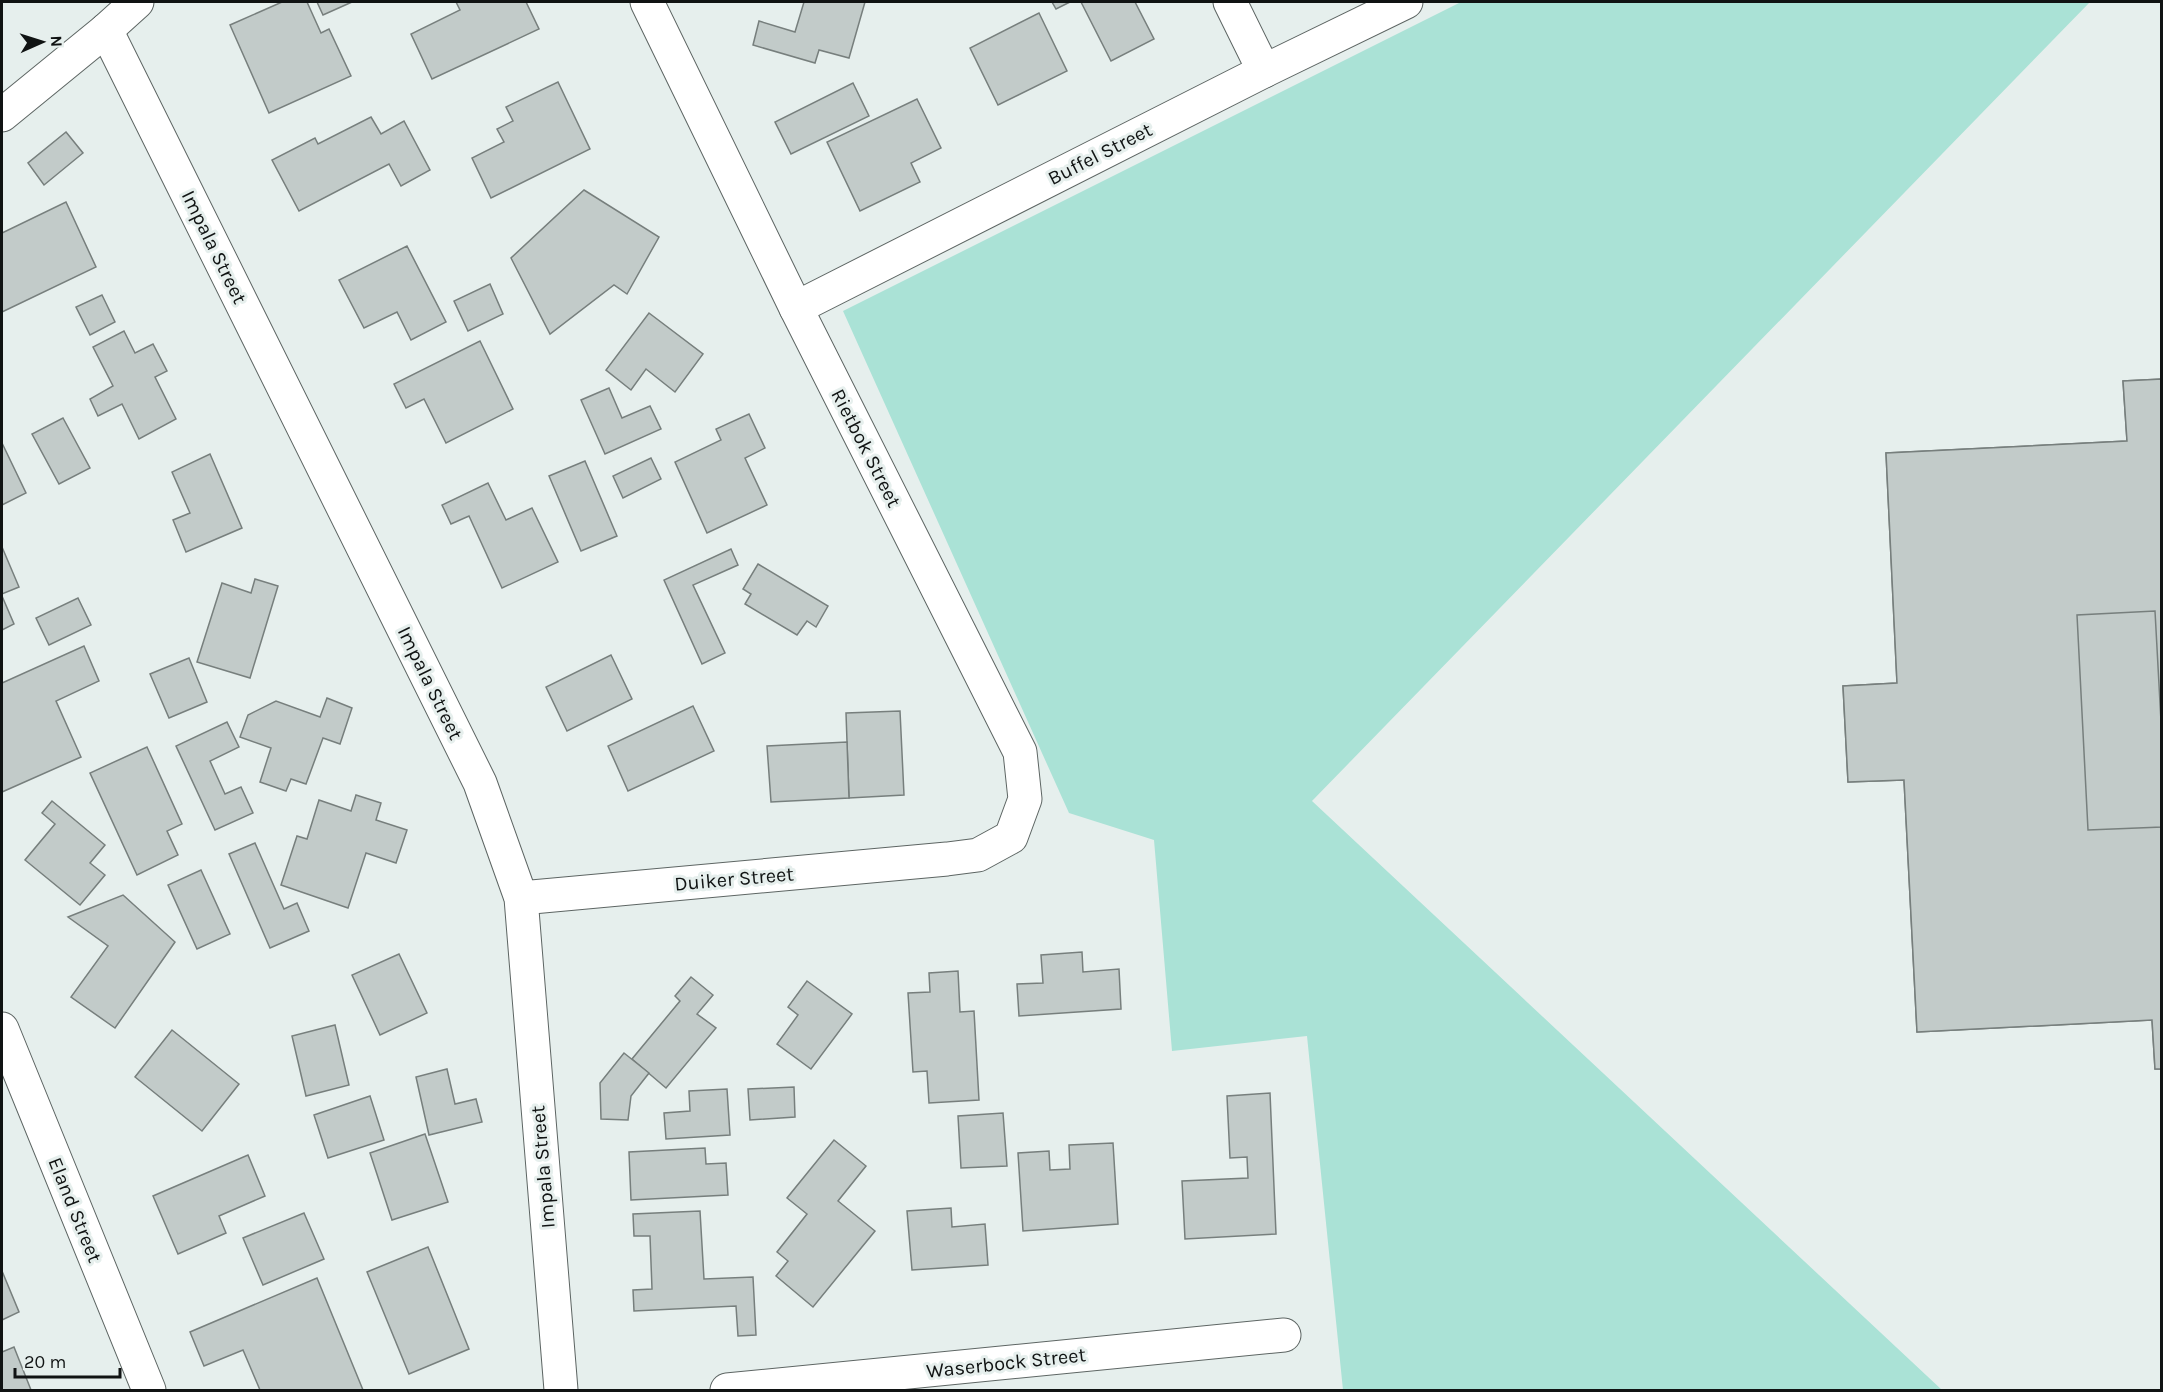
<svg xmlns="http://www.w3.org/2000/svg" width="2163" height="1392" font-family="Karla,sans-serif">
<style>
.green{fill:#aae2d6}
.building{fill:#c2cbc9;stroke:#777f7d;stroke-width:1.5}
.lines{fill:none;stroke-linecap:round;stroke-linejoin:round}
.street-casing{stroke:#5d6563;stroke-width:35}
.street{stroke:#fff;stroke-width:33}
.labels{text-anchor:middle;dominant-baseline:central;stroke-width:6;stroke-linejoin:round;paint-order:stroke}
.street-label{font-size:20px;fill:#101313;stroke:#e6efed}
</style>
<rect width="100%" height="100%" fill="#e6efed"/>
<!-- green -->
<polygon class="green" points="1461,2 2090,2 1312,801 1942,1390 1343,1390 1307,1036 1172,1051 1154,840 1069,813 843,311"/>
<!-- building -->
<g class="building">
<polygon points="282,2 307,2 321,33 329,29 351,76 269,113 230,25"/>
<polygon points="317,2 352,2 323,15"/>
<polygon points="456,2 526,2 539,29 432,79 411,34 460,10"/>
<polygon points="804,2 865,2 849,58 819,50 815,63 753,45 759,21 795,32"/>
<polygon points="1052,2 1070,2 1056,9"/>
<polygon points="1081,2 1135,2 1154,39 1111,61"/>
<polygon points="1039,13 1067,71 998,105 970,48"/>
<polygon points="558,82 590,149 491,198 472,158 504,142 497,129 513,121 506,107"/>
<polygon points="853,83 869,116 791,154 775,122"/>
<polygon points="917,99 941,148 911,163 920,182 860,211 827,142"/>
<polygon points="371,117 381,134 404,121 430,170 401,186 389,164 299,211 272,160 315,138 318,144"/>
<polygon points="66,132 83,153 44,185 28,163"/>
<polygon points="584,190 659,237 627,294 614,285 550,334 511,258"/>
<polygon points="66,202 96,267 2,312 2,233"/>
<polygon points="407,246 446,322 411,340 397,312 364,328 339,280"/>
<polygon points="490,284 503,314 468,331 454,301"/>
<polygon points="102,295 115,322 90,335 76,307"/>
<polygon points="649,313 703,354 675,392 646,369 631,390 606,370"/>
<polygon points="124,331 135,353 153,344 167,371 155,377 176,419 139,439 122,404 98,416 90,399 113,386 93,347"/>
<polygon points="480,341 513,409 446,443 424,399 406,408 394,384"/>
<polygon points="2162,379 2162,740 2155,611 2077,615 2088,830 2162,827 2162,1069 2155,1069 2152,1020 1917,1032 1904,780 1848,782 1843,686 1897,683 1886,453 2127,441 2123,381"/>
<polygon points="2162,379 2162,1069 2155,1069 2152,1020 1917,1032 1904,780 1848,782 1843,686 1897,683 1886,453 2127,441 2123,381"/>
<polygon points="609,388 622,418 650,406 661,429 605,454 581,400"/>
<polygon points="749,414 765,448 745,458 767,505 707,533 675,462 721,440 716,429"/>
<polygon points="63,418 90,468 59,484 32,434"/>
<polygon points="2,443 26,493 2,505"/>
<polygon points="210,454 242,528 186,552 173,520 190,513 172,472"/>
<polygon points="651,458 661,479 623,498 613,476"/>
<polygon points="585,461 617,536 581,551 549,476"/>
<polygon points="488,483 506,520 532,508 558,562 502,588 469,516 451,524 442,505"/>
<polygon points="2,547 19,587 2,594"/>
<polygon points="731,549 738,565 693,585 725,653 702,664 664,580"/>
<polygon points="758,564 828,606 816,627 807,621 797,635 745,604 751,594 743,589"/>
<polygon points="255,579 278,586 250,678 197,662 222,583 251,593"/>
<polygon points="2,596 14,624 2,630"/>
<polygon points="78,598 91,625 49,645 36,618"/>
<polygon points="2155,611 2162,740 2162,827 2088,830 2077,615"/>
<polygon points="84,646 99,681 56,701 81,757 2,792 2,683"/>
<polygon points="611,655 632,699 567,731 546,687"/>
<polygon points="189,658 207,702 169,718 150,674"/>
<polygon points="327,698 352,708 340,744 323,738 306,784 291,779 286,791 260,782 271,748 240,737 248,715 276,701 320,717"/>
<polygon points="693,706 714,751 628,791 608,746"/>
<polygon points="900,711 904,795 849,798 846,713"/>
<polygon points="227,722 239,747 210,761 225,794 241,787 253,813 215,830 176,746"/>
<polygon points="847,742 849,798 771,802 767,746"/>
<polygon points="147,747 182,824 167,831 178,855 137,875 90,773"/>
<polygon points="356,795 381,803 376,820 407,830 396,863 366,853 348,908 281,885 297,836 307,839 319,800 351,811"/>
<polygon points="52,801 105,845 90,863 105,875 80,905 25,860 55,824 42,813"/>
<polygon points="255,843 284,909 297,903 309,931 270,948 229,854"/>
<polygon points="201,870 230,934 197,949 168,885"/>
<polygon points="123,895 175,942 115,1028 71,997 108,946 68,917"/>
<polygon points="1082,952 1083,972 1119,969 1121,1009 1019,1016 1017,984 1043,983 1041,955"/>
<polygon points="399,954 427,1013 380,1035 352,975"/>
<polygon points="958,971 960,1012 974,1011 979,1100 929,1103 927,1071 913,1072 908,993 930,992 929,973"/>
<polygon points="691,977 713,995 697,1014 716,1028 666,1088 632,1059 680,1001 675,996"/>
<polygon points="807,981 852,1014 811,1069 777,1044 798,1015 788,1007"/>
<polygon points="335,1025 349,1085 306,1096 292,1036"/>
<polygon points="172,1030 239,1084 202,1131 135,1077"/>
<polygon points="624,1053 649,1073 631,1096 628,1120 601,1119 600,1083"/>
<polygon points="447,1069 455,1104 476,1099 482,1122 429,1135 416,1077"/>
<polygon points="794,1087 795,1117 750,1120 748,1089"/>
<polygon points="727,1089 730,1135 666,1139 664,1113 690,1111 689,1091"/>
<polygon points="1270,1093 1276,1234 1185,1239 1182,1181 1248,1178 1247,1157 1230,1158 1227,1096"/>
<polygon points="370,1096 384,1140 328,1158 314,1115"/>
<polygon points="1003,1113 1007,1166 961,1168 958,1116"/>
<polygon points="425,1134 448,1202 392,1220 370,1153"/>
<polygon points="834,1140 866,1166 838,1201 875,1231 813,1307 776,1276 788,1261 777,1252 807,1214 787,1198"/>
<polygon points="1113,1143 1118,1224 1023,1231 1018,1153 1049,1151 1050,1170 1070,1169 1069,1145"/>
<polygon points="705,1148 706,1164 726,1163 728,1195 631,1200 629,1152"/>
<polygon points="248,1155 265,1196 219,1216 226,1233 178,1254 153,1196"/>
<polygon points="951,1208 952,1227 985,1224 988,1265 912,1270 907,1211"/>
<polygon points="700,1211 704,1279 753,1277 756,1335 738,1336 736,1306 634,1311 633,1290 652,1289 650,1236 634,1236 633,1214"/>
<polygon points="304,1213 324,1259 263,1285 243,1238"/>
<polygon points="428,1247 469,1349 409,1374 367,1272"/>
<polygon points="2,1271 19,1312 2,1320"/>
<polygon points="317,1278 363,1390 260,1390 243,1350 204,1366 190,1332"/>
<polygon points="14,1347 31,1390 2,1390 2,1352"/>
</g>
<g class="lines">
<defs>
<g id="street">
<polyline points="1230,2 1264,71"/>
<polyline points="106,30 480,783 521,898 561,1390"/>
<polyline points="2,115 106,30 137,2"/>
<polyline points="796,308 1264,71 1406,2"/>
<polyline points="521,898 947,859 978,855 1011,837 1025,799 1020,752 796,308 647,2"/>
<polyline points="2,1029 149,1390"/>
<polyline points="727,1390 1284,1335"/>
</g>
</defs>
<!-- street casing -->
<use href="#street" class="street-casing"/>
<!-- street -->
<use href="#street" class="street"/>
</g>
<g class="labels">
<!-- street labels -->
<g class="street-label">
<text transform="translate(1100 154) rotate(-27)">Buffel Street</text>
<text transform="translate(214 247) rotate(64)">Impala Street</text>
<text transform="translate(866 448) rotate(63)">Rietbok Street</text>
<text transform="translate(430 683) rotate(64)">Impala Street</text>
<text transform="translate(734 879) rotate(-5)">Duiker Street</text>
<text transform="translate(543 1167) rotate(-95)">Impala Street</text>
<text transform="translate(75 1210) rotate(68)">Eland Street</text>
<text transform="translate(1006 1363) rotate(-6)">Waserbock Street</text>
</g>
</g>
<!-- border -->
<rect width="2163" height="1392" fill="none" stroke="#101313" stroke-width="6"/>
<!-- north arrow -->
<g transform="translate(42 42) rotate(87)" stroke="#e6efed" stroke-width="4.5" paint-order="stroke">
<path d="M0-4.5L10 22L0 15L-10 22Z" fill="#101313"/>
<text y="-9" font-size="16" font-weight="bold" text-anchor="middle" fill="#101313">N</text>
</g>
<!-- scale -->
<path d="M15 1368v9h105v-9" fill="none" stroke="#101313" stroke-width="3"/>
<text x="24" y="1368" font-size="18" fill="#101313" stroke="#e6efed" stroke-width="4.5" paint-order="stroke">20 m</text>
</svg>
